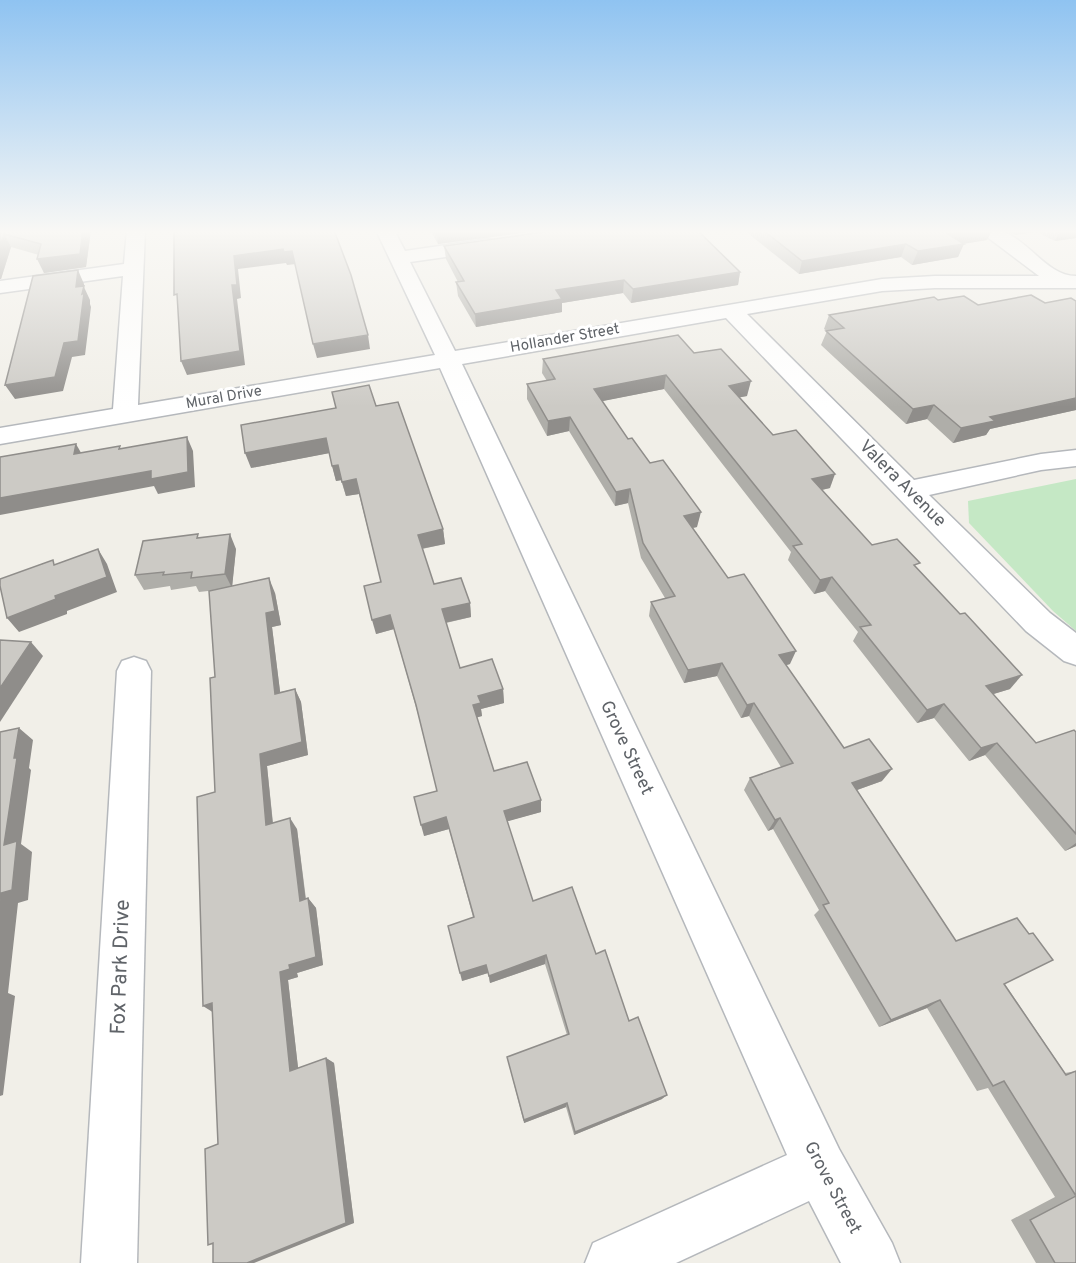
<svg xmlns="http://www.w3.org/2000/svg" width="1076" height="1263" font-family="Overpass,sans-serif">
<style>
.green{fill:#c5e8c5}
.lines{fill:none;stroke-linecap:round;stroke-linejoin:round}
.minor-casing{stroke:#b5b8bc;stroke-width:3}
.minor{fill:#fff;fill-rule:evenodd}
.wall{fill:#afaea9}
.shaded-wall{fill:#8f8d8a}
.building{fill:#cccac5;stroke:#8f8d8a;stroke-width:1.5}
.labels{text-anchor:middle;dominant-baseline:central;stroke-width:6;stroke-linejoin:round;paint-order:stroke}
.far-street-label{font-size:15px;fill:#5f6368;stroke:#fff}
.street-label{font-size:18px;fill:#5f6368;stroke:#fff}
.near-street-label{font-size:21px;fill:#5f6368;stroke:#fff}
</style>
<rect width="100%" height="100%" fill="#f1efe8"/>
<!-- green -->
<polygon class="green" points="1076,479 1076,631 1053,611 969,523 968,501"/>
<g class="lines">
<defs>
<g id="minor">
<path d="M127 230H145L138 405 435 355 376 230H394L405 251 488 239 495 241 497 245 495 249 488 251 410 262 455 351 882 279 935 276H1039L978 230C985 230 995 228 1001 231 1029 240 1047 276 1076 276V288H935L882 291 747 314 914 480 1041 454 1076 450V466L1041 470 929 495 1050 613 1076 633V665L1064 661 1026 631 726 318 462 364 839 1149 892 1243 900 1263H841L809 1201 676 1263H585L593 1243 787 1155 440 368 0 444V428L113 409 123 276 0 293V281L124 264Z"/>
<polygon points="134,657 146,661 151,671 137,1263 81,1263 117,671 122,661"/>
</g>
</defs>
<!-- minor casing -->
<use href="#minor" class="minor-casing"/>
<!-- minor -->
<use href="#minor" class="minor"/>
</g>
<!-- wall -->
<g class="wall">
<polygon points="0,230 91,230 86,267 44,273 39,255 11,247 1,279 0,279"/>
<polygon points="430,230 543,230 438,244"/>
<polygon points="744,230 992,230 987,240 963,244 958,257 912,265 901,257 799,274"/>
<polygon points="1003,230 1076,230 1076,238 1055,241 1037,232 1015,235"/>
<polygon points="444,246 740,272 738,285 631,303 623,293 562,303 562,312 476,327 458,296 456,282 458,282 446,259"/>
<polygon points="829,315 1076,410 990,429 986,435 953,443 927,419 906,424 821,345 827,331 824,329"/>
<polygon points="694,353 747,396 740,397 773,435 830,488 822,490 872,545 917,568 1010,689 993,694 1036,743 1076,732 1076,846 1065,851 985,755 969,761 934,718 917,723 853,641 858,632 825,591 814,594 788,560 791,552 664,389 602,401 628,439 697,527 693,528 728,578 790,664 786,665 844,748 882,781 857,790 956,941 1005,984 1065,1073 1076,1071 1076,1263 1036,1263 1011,1220 1055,1197 988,1088 977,1091 927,1008 879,1027 814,915 819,910 773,829 768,831 744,790 750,778 781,767 749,716 741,718 717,676 684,683 649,616 651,602 665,598 641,558 628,503 615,506 569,431 547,436 527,399 527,384 547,381 542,373 543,359"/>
<polygon points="376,406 443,529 445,544 422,549 434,584 470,603 471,617 446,623 460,668 503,689 504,703 481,709 482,716 477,717 494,771 541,812 507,821 533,901 596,954 629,1021 662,1099 574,1135 566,1107 524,1123 507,1057 567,1035 545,964 490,983 488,973 462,981 473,917 449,829 424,836 437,791 419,718 394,629 376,634 381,582 359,494 346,496 341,480 336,481 329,453 251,468"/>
<polygon points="199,538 236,549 232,586 275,593 281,625 272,627 280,692 295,689 301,702 308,755 267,766 273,823 297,829 306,899 308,898 316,908 323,965 297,973 298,977 288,980 298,1068 326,1058 334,1063 354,1223 208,1245 218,1144 215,792 215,677 217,590 199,592 196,586 171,590 170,586 144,590 135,575"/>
</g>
<!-- shaded-wall -->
<g class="shaded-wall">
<polygon points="83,230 91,230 86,267 44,273 37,259"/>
<polygon points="447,230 543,230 438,244 436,231"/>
<polygon points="975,230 992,230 987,240 942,247 948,234"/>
<polygon points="1017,230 1038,230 1037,232 1015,235"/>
<polygon points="1061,230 1076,230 1076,238 1055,241"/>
<polygon points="4,234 11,247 1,279 0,279 0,246"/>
<polygon points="906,244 901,257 799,274 802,261"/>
<polygon points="964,244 958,257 912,265 918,251"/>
<polygon points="283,249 292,251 296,264 287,265 286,263 238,269 241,298 237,299 245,365 187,375 181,361 234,256"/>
<polygon points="78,270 84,284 84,287 90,300 90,304 91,307 85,355 72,357 63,391 15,399 5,385 76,287"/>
<polygon points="740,272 738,285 631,303 633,289"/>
<polygon points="624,280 623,293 562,303 562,312 476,327 475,314 556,290"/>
<polygon points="368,335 370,349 317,358 313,344"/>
<polygon points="666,375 664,389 593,403 594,389"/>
<polygon points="751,381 747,396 726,400 729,386"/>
<polygon points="1076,398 1076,410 990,429 986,435 953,443 961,428 990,417"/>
<polygon points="934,405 927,419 906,424 913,409"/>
<polygon points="570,417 569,431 547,436 548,421"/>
<polygon points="187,437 193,451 195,487 158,494 154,486 0,515 0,498"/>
<polygon points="326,438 330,453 251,468 245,453"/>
<polygon points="76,444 84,458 74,454"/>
<polygon points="338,465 342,480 336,481 332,466"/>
<polygon points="835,474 830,488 807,493 812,479"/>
<polygon points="356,479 359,494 346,496 342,482"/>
<polygon points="630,489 628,503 615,506 616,492"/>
<polygon points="701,512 697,527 681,530 684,516"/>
<polygon points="443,529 445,544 420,549 418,535"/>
<polygon points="230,534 236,549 232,588 225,574"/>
<polygon points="98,549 107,564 117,592 67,611 67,614 19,632 7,618 55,596"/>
<polygon points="832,577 825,591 814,594 820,580"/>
<polygon points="269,578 275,593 281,625 272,627 282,707 275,694 266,613"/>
<polygon points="470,603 471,617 444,623 442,609"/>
<polygon points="390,615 394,629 376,634 372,620"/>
<polygon points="31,642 43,656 0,722 0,688"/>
<polygon points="796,651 790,664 773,669 779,655"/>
<polygon points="722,663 717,676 684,683 688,670"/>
<polygon points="1022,675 1010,689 974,700 986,686"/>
<polygon points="295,689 301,702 308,755 267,766 274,836 266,825 260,754"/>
<polygon points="503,689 504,703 481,709 482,716 475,718 473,705 478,696"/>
<polygon points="754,703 749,716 741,718 747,705"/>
<polygon points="944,704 934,718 917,723 927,710"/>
<polygon points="19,728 33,740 29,768 31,770 21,844 32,852 28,900 18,903 8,993 15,996 3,1095 0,1096 0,901 4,845 14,758"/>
<polygon points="997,743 985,755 969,761 981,748"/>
<polygon points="892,769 882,781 843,795 852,783"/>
<polygon points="541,800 541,812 505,822 504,811"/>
<polygon points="446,817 449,829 424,836 421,825"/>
<polygon points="290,818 297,829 307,911 300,901"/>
<polygon points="780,818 773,829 768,831 775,820"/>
<polygon points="1076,843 1076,846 1065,851"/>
<polygon points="308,898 316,908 323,965 297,973 298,977 288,980 299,1076 290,1071 280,972 289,965"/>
<polygon points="546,955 545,964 490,983 489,976"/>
<polygon points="486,965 488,973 462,981 460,973"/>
<polygon points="940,1000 927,1008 879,1027 891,1020"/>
<polygon points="212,1003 214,1013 203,1006"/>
<polygon points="326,1058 334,1063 354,1223 254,1263 247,1263"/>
<polygon points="667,1095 662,1099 574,1135 575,1132"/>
<polygon points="567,1103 566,1107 524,1123 524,1120"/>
</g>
<!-- building -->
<g class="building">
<polygon points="0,230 83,230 80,254 37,259 41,244 4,234 0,246"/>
<polygon points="174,230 334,230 351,275 368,335 313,344 292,251 284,252 283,249 234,256 237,285 232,285 240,351 181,361 177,294 174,295"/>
<polygon points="558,230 697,230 740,272 633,289 624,280 556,290 562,299 475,314 456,282 464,281 444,246"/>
<polygon points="763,230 975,230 948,234 964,244 918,251 906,244 802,261"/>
<polygon points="78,270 76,287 84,286 82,294 84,293 78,341 64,343 55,377 5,385 33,276"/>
<polygon points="1031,295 1045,303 1071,298 1076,301 1076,398 990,417 995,421 961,428 934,405 913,409 826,331 844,328 829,315 934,297 938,300 964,296 978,305"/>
<polygon points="678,335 694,353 721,349 751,381 729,386 773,435 796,430 835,474 812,479 872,545 897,539 920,563 914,565 960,614 965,613 1022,675 986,686 1036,743 1074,730 1076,732 1076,834 997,743 981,748 944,704 927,710 860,627 871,625 832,577 820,580 793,546 802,544 666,375 594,389 628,439 632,438 650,463 663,460 701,512 684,516 728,578 744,574 796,651 779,655 844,748 869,739 892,769 852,783 956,941 1017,918 1029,934 1033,933 1053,960 1004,984 1066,1075 1076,1071 1076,1196 1004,1081 993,1086 940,1000 891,1020 823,905 829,903 780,818 775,820 750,778 793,763 754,703 747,705 722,663 688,670 651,602 675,596 643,543 630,489 616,492 570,417 548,421 527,384 555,379 543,359"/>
<polygon points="369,385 376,406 398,402 443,529 418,535 434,584 461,578 470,603 442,609 460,668 492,659 503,689 478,696 481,703 473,705 494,771 527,762 541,800 504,811 533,901 572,887 596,954 605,950 629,1021 638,1017 667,1095 575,1132 567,1103 524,1120 507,1057 569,1034 546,955 489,976 486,965 460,973 448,926 474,917 446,817 421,825 414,797 437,791 416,705 390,615 372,620 364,586 381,582 356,479 342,482 338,465 332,466 326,438 245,453 241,425 336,408 332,392"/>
<polygon points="187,437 188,472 151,479 151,471 0,498 0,457 76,444 74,454 120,446 119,449"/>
<polygon points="198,534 197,538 230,534 225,574 191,578 192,572 163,575 164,572 135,575 143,541"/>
<polygon points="98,549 107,577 55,596 56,599 7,618 0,586 0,579 53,560 54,565"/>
<polygon points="269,578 275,611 266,613 275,694 295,689 302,742 260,754 266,825 290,818 300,901 308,898 316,957 289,965 290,969 280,972 290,1071 326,1058 346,1223 247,1263 213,1263 213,1243 208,1245 205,1149 218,1144 212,1003 203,1006 197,797 215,792 210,678 215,677 209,591"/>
<polygon points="0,640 31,642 0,688"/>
<polygon points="19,728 14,758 17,758 4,845 17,841 12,890 1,893 0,901 0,732"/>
<polygon points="1076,1196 1076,1263 1055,1263 1030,1220"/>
</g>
<!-- sky -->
<linearGradient id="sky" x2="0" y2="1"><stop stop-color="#8fc3f1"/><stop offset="0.57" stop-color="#f9f8f5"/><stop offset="1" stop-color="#f9f8f5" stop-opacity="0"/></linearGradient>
<rect width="1076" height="407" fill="url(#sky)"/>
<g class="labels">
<!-- far-street labels -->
<g class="far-street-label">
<text transform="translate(565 339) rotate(-10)">Hollander Street</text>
<text transform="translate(224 398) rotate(-10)">Mural Drive</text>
</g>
<!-- street labels -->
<g class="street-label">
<text transform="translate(902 484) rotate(45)">Valera Avenue</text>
<text transform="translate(626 748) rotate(65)">Grove Street</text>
<text transform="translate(832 1188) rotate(62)">Grove Street</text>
</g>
<!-- near-street labels -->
<g class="near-street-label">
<text transform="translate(121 967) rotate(-88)">Fox Park Drive</text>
</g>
</g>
</svg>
